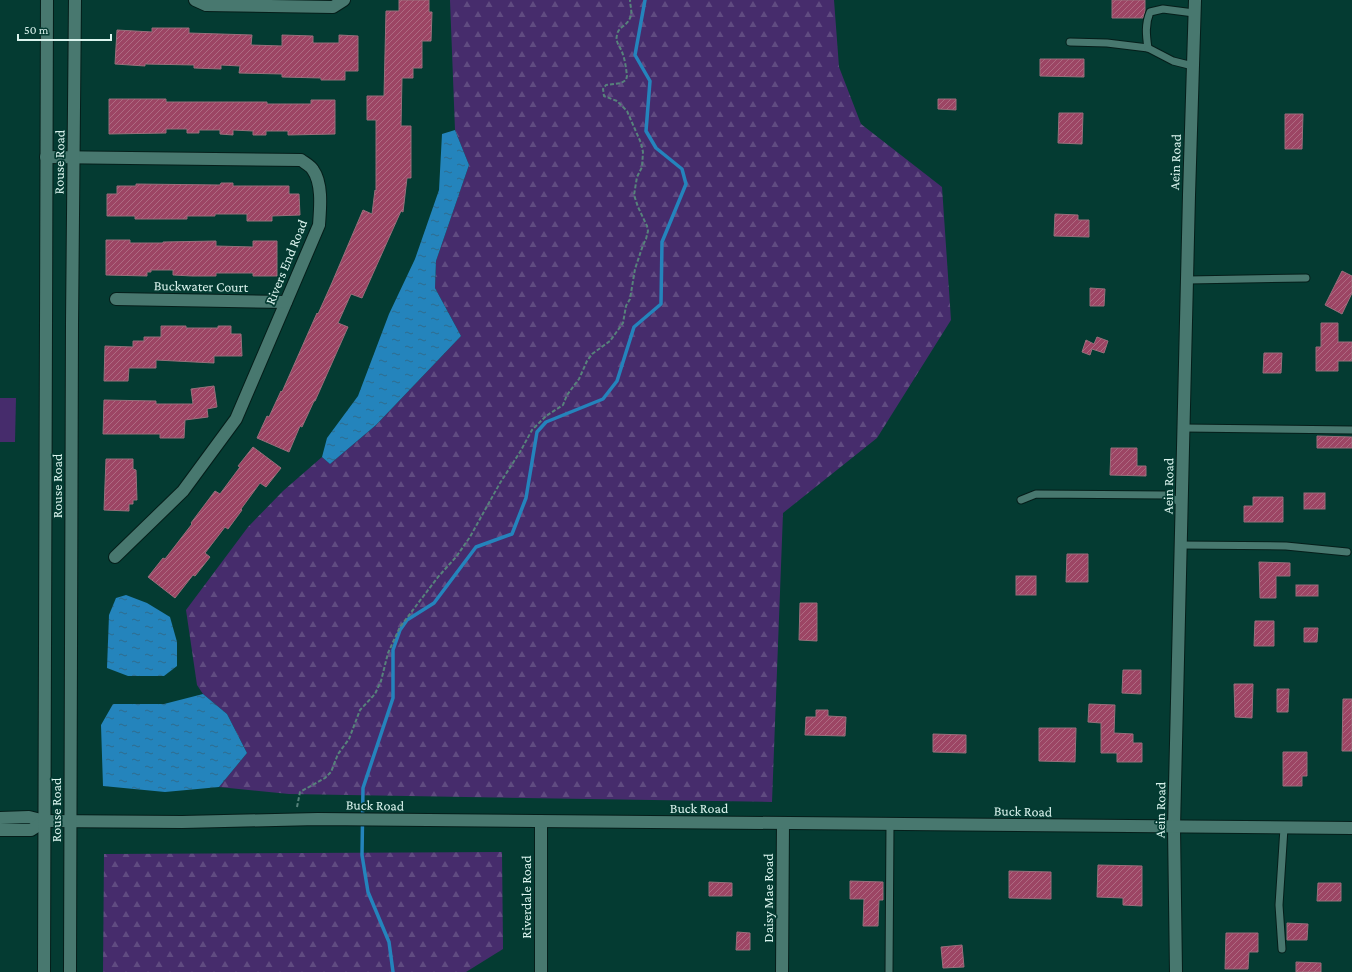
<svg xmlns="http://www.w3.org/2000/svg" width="1352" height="972" font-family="'Crimson Pro',serif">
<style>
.green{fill:#462c6c}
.forest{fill:url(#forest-firs)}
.water{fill:url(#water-ripples)}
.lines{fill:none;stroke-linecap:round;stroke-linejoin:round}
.stream{stroke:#2484bc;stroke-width:3.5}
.building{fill:url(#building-hatch);stroke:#986f7b}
.lane-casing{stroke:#051e1a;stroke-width:9}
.street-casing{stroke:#051e1a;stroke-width:14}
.secondary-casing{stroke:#051e1a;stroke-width:14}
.path{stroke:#57827b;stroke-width:2;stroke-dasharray:4 2;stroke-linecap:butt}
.lane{stroke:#48786f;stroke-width:7}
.street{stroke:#48786f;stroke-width:12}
.secondary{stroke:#48786f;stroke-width:12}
.labels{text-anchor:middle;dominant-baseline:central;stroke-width:3.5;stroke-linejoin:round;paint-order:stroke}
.street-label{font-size:14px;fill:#dbf4ee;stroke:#043b32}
</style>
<defs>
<pattern id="forest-firs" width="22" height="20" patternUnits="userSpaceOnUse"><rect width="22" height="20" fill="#462c6c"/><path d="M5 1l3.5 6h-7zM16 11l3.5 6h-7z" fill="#604b81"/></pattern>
<pattern id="water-ripples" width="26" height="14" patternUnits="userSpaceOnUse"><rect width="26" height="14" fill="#2484bc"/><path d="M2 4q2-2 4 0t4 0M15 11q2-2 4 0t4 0" fill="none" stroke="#306c8d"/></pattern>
<pattern id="building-hatch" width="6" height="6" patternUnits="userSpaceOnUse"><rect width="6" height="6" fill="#9c4564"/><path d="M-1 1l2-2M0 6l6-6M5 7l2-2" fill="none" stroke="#ae6a82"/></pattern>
</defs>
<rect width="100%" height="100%" fill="#043b32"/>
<!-- green -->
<polygon class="green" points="0,398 16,398 15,442 0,442"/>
<!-- forest -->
<g class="forest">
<polygon points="450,0 834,0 839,67 861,124 942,187 951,320 877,438 783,513 772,802 289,794 219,787 247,753 227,714 203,694 197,685 186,610 248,527 283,491 322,457 330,464 376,425 461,336 435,288 436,261 469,165 455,130"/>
<polygon points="502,852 503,949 466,972 103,972 104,854"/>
</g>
<!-- water -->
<g class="water">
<polygon points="455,130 469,165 436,261 435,288 461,336 376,425 330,464 322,457 327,438 358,396 389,314 415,259 439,190 442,134"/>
<polygon points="126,595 147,603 170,617 177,642 177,666 164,676 128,676 107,668 109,615 116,598"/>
<polygon points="203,694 227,714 247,753 219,787 165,792 103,786 101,725 113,704 164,704"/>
</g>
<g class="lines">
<!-- stream -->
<polyline class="stream" points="393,972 389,942 368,892 362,855 363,788 393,698 393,650 400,630 407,620 434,603 476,547 512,534 526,498 537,432 546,422 603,399 617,381 634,327 661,304 662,242 686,184 682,169 656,148 646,131 650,81 635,55 645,0"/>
</g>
<!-- building -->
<g class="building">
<polygon points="399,0 429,0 429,12 432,12 431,41 422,41 422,68 413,68 413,78 402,78 401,126 411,126 411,178 407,178 403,212 401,211 362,298 351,294 338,323 348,327 315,401 314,401 302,427 300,426 289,452 257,438 267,416 269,417 281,391 282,392 317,313 318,314 331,285 363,210 372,214 375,190 376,191 376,120 367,120 367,96 384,96 386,11 399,11"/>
<polygon points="1112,0 1145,0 1145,11 1143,18 1112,18"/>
<polygon points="152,28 189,28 189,33 252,35 251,45 282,46 282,35 313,36 313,43 339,43 339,35 358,36 358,71 345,71 345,80 321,80 321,78 282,77 282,74 239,73 240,66 221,65 221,69 194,68 194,65 145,64 145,66 115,64 117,30 152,32"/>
<polygon points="1040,59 1084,59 1084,77 1040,76"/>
<polygon points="109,99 166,99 166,102 267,102 267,104 311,104 311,100 335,100 335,134 288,135 288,131 266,131 266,135 253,135 253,131 233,130 233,135 220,134 220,130 199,130 199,133 187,133 187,129 166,129 166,133 109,134"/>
<polygon points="938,99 956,99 956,110 938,109"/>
<polygon points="1059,113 1083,113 1082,144 1058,143"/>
<polygon points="1285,114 1303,114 1302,149 1285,149"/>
<polygon points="221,183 233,183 233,186 289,186 289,194 299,194 300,215 272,216 272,221 247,221 247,214 215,214 215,216 187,216 187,219 135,219 135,216 107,216 107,194 117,194 117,186 136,186 136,184 220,185"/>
<polygon points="1055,214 1078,215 1078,220 1089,220 1089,237 1054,236"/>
<polygon points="106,240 130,240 130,243 163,243 163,242 216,241 216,246 253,247 253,241 277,241 277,276 253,276 253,273 216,273 216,276 192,276 173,275 173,270 151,270 151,272 147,272 147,276 106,275"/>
<polygon points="1342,271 1352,276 1352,293 1342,314 1325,305"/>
<polygon points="1090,288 1105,289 1104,306 1090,306"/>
<polygon points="1321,323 1338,323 1338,342 1352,342 1352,361 1338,361 1338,371 1316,371 1316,347 1321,347"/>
<polygon points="161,326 186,326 186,328 218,328 218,326 231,326 231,334 241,334 242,356 214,356 214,363 156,360 156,368 129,368 128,381 104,381 105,346 133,347 133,341 144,341 144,337 161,337"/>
<polygon points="1097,337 1108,341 1104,353 1092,349 1090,355 1082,352 1086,340 1094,344"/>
<polygon points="1264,353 1282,353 1281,373 1263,373"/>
<polygon points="214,386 217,407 207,409 208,417 185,420 184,438 160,438 160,434 103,434 104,400 156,401 156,404 193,404 191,389"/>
<polygon points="1317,436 1352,437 1352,448 1317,448"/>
<polygon points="253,447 281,468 266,487 260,483 241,509 242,510 228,529 225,527 205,553 210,557 195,576 193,575 175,598 148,577 163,558 165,559 192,524 191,523 215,491 220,494 240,467 238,466"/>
<polygon points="1111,448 1137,448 1137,466 1146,466 1146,476 1110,475"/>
<polygon points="106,459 133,459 133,469 136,470 137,500 133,500 133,504 129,504 129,511 104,510"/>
<rect x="1304" y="493" width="21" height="16"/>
<polygon points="1253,497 1283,497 1283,522 1244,522 1244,506 1253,506"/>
<polygon points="1067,554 1088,554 1088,582 1066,582"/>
<polygon points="1259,562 1290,563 1290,576 1276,576 1276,598 1260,598"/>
<rect x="1016" y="576" width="20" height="19"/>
<rect x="1296" y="585" width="22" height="11"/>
<polygon points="800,603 817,603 817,641 799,640"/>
<polygon points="1255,621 1274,621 1274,646 1254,646"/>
<polygon points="1304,628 1318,628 1317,642 1304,642"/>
<polygon points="1123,670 1141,670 1141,694 1122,693"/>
<polygon points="1234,684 1253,684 1252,718 1235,717"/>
<polygon points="1277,689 1289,689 1288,712 1277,712"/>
<polygon points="1343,699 1352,699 1352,751 1342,751"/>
<polygon points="1089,704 1115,705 1114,733 1133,734 1133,743 1142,743 1142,762 1117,762 1117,753 1101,753 1101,723 1088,722"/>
<polygon points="816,710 828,710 828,716 846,717 845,736 805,735 806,717 816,717"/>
<polygon points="1039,728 1076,728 1075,762 1039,761"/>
<polygon points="933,734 966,735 966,753 933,752"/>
<polygon points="1283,752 1307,752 1307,776 1302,776 1302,786 1283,786"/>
<polygon points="1098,865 1142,866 1142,906 1123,905 1123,898 1097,897"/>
<polygon points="1009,871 1051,872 1051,899 1009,898"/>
<polygon points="850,881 883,882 883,900 879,900 878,926 863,926 864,899 850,899"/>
<polygon points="709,882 732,883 732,896 709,896"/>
<polygon points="1318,883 1341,883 1341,901 1317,901"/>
<polygon points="1287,923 1308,924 1307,940 1287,940"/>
<polygon points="737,932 750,933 750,950 736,950"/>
<polygon points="1226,933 1258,933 1258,952 1249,952 1248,969 1225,969"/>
<polygon points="962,945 964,967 943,968 941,947"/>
<polygon points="1296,962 1321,963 1321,972 1296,972"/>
</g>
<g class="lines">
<defs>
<g id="lane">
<polyline points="1070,42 1107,43 1148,48 1173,61 1193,66"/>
<path d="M1148 48C1146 35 1145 24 1150 12L1163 9 1194 13"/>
<polyline points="1188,280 1306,278"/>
<polyline points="1184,428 1352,430"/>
<polyline points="1021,500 1036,494 1165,495 1182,503"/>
<polyline points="1181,545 1286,546 1347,552"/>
<polyline points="1282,949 1279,905 1284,828"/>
<polyline points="889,972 890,824"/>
</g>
<g id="street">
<polyline points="195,0 206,5 333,7 344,0"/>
<path d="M46 157 301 160C305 163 311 166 313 170 323 184 320 210 319 225L236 419 183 491 115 557"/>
<polyline points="116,299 286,302"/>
<polyline points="0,818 29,817 45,821"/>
<polyline points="0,830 31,830 45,821"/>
<polyline points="541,972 541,821"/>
<polyline points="782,972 783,823"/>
<polyline points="1176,972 1174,828 1189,195 1195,0"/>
</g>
<g id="secondary">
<polyline points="45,821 182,822 318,819 1352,828"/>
<polyline points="44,972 47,0"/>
<polyline points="70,972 72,324 75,0"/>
</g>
</defs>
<!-- lane casing -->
<use href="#lane" class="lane-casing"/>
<!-- street casing -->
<use href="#street" class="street-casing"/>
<!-- secondary casing -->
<use href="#secondary" class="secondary-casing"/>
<!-- path -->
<path class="path" d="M297 807 300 792 325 778 331 772 338 754 349 739 360 710 375 694 381 681 388 653 400 627 438 577 456 557 470 537 500 483 520 452 532 430 546 416 563 405 567 395 579 379 587 361 592 354 610 341 623 323 626 306 630 299 635 269 643 245 646 239 648 231 647 226 638 207 634 195 637 177 642 167 643 152 641 143 627 111 617 101 604 96 603 89 606 85 621 83 626 80 627 76C626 68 625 59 622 52 620 46 615 42 617 35 618 27 627 26 630 18 633 12 630 6 630 0"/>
<!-- lane -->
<use href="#lane" class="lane"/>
<!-- street -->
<use href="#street" class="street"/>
<!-- secondary -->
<use href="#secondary" class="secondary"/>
</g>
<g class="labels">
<!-- street labels -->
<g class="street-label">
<text transform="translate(59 162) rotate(-89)">Rouse Road</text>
<text transform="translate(1175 162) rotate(-88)">Aein Road</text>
<text transform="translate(286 262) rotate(-68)">Rivers End Road</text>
<text transform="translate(201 286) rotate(1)">Buckwater Court</text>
<text transform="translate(57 486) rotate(-90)">Rouse Road</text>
<text transform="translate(1168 486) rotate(-89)">Aein Road</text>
<text transform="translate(375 805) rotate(1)">Buck Road</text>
<text x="699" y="808">Buck Road</text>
<text transform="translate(56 810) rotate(-90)">Rouse Road</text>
<text transform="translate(1160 810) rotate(-89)">Aein Road</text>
<text transform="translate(1023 811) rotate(1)">Buck Road</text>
<text transform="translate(526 897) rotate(-90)">Riverdale Road</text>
<text transform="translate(768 898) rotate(-90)">Daisy Mae Road</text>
</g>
</g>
<!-- scale -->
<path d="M18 34v6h93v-6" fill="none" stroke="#dbf4ee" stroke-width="2"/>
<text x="24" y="34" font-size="12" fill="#dbf4ee" stroke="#043b32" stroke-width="3" paint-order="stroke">50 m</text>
</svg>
